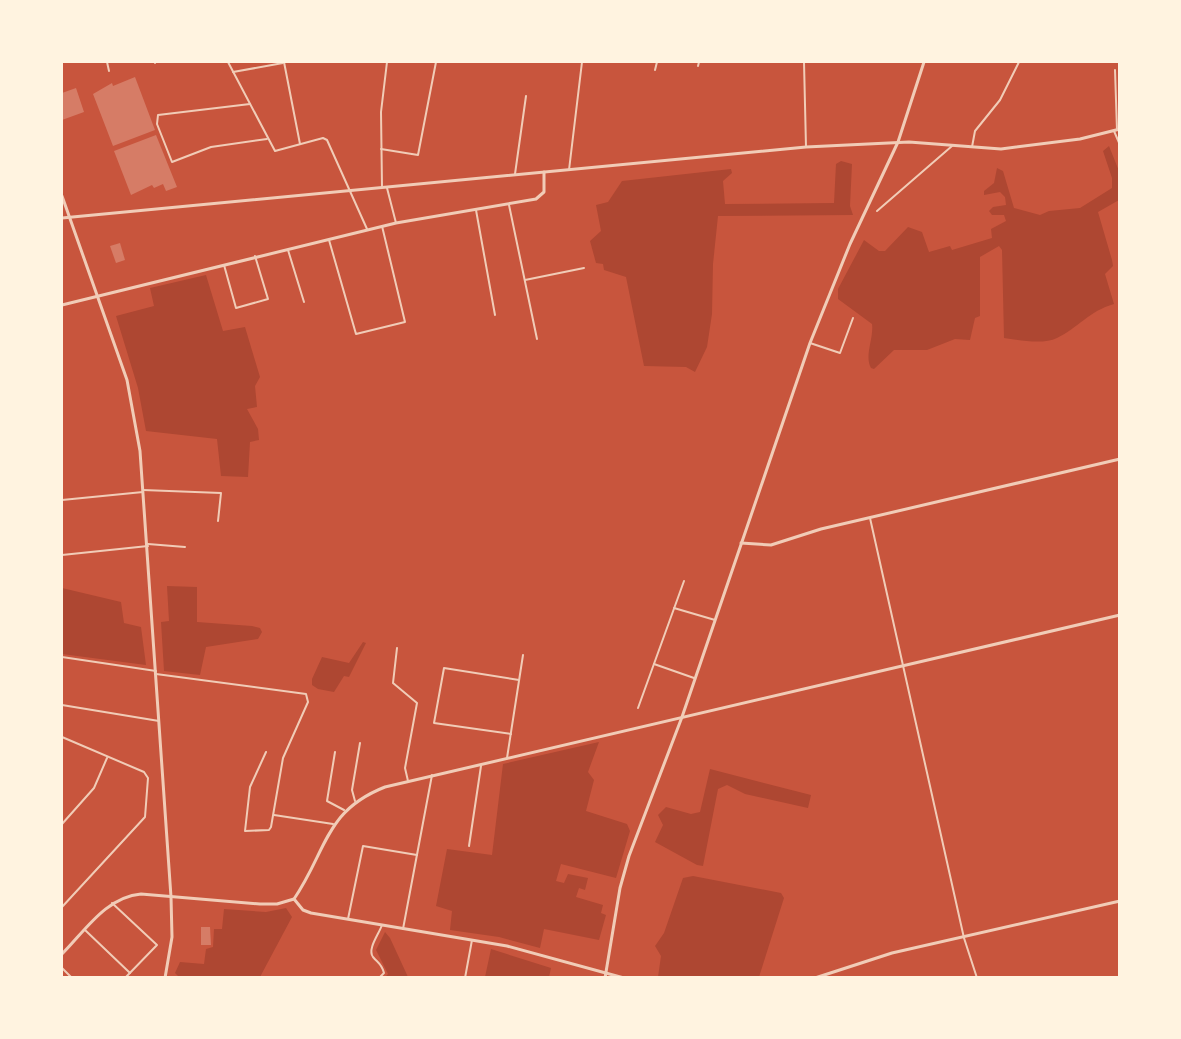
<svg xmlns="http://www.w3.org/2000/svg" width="1181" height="1039" font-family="'Alegreya Sans',sans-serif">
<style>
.green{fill:#ae4732}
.building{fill:#d67c66}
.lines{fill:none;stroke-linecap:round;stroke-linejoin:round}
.minor{stroke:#f1ccb7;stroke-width:2}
.tertiary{stroke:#f1ccb7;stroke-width:3}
</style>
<rect width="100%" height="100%" fill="#c8553d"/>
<!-- green -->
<g class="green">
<path d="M1109 146 1119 171V200L1098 212 1112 260 1113 266 1105 274 1114 304C1089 311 1078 328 1057 338 1043 345 1019 340 1004 338L1002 250 999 246 980 257V316L975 318 970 340 955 339 927 350H894L874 369 871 368C864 356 874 338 872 324L838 299V289L864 240 879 251H885L908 227 922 232 929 252 950 246 952 250 992 238 991 229 1006 221 1004 215H992L989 211 993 207 1006 205 1005 197 1000 192 984 195V191L994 183 997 168 1003 171 1014 208 1040 215 1049 211 1080 208 1112 188V178L1103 151Z"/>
<polygon points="841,161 852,164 850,206 853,215 718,216 713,264 712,314 707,347 695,372 686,367 644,366 626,277 604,270 603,264 596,263 590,241 601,231 596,205 608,202 622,181 731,169 732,173 723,181 725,204 834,203 836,164"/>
<polygon points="206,275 223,331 245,327 260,377 255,386 257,407 247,409 258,429 259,440 250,442 248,477 221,476 217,439 146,431 138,388 116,316 154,306 150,288"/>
<polygon points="167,586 197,587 197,622 252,626 260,628 262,632 258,639 206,647 200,675 164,671 161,622 169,621"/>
<polygon points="62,588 121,602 124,623 141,627 146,665 62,654"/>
<polygon points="363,642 366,643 349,677 344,676 334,692 318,689 312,685 312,679 322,657 349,663"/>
<polygon points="599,742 588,772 594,780 586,811 627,824 630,831 616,878 561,864 556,881 564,883 568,874 588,878 585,890 579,888 576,897 603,905 601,913 606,915 599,940 544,929 540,948 499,937 450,930 452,911 436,906 447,849 492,855 503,764"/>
<polygon points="710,769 811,795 808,808 745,794 727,785 718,789 703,866 697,865 655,842 663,825 658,815 666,807 691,814 700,812"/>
<polygon points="693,876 781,893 784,898 759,977 658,977 661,956 655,946 664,933 683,878"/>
<polygon points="286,908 292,917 260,977 179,977 175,973 180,962 204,964 206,949 213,947 214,929 222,929 224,909 266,912"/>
<polygon points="385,932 390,938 408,977 385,977 388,974 376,950"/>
<polygon points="491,949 551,968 549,977 485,977"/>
</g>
<!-- building -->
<g class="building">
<polygon points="135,77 155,130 113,146 93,94 112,83 113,86"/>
<polygon points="76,88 84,112 62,120 62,93"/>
<polygon points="156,135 177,187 166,191 163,184 154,188 152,185 131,195 114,151"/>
<polygon points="120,243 125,260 116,263 110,246"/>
<polygon points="201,927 210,927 211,945 201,945"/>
</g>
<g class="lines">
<!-- minor -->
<g class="minor">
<polyline points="107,62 109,71"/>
<polyline points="155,62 155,63"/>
<polyline points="228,62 275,151 323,138 327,140 367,229"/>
<polyline points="284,62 300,144"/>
<polyline points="804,62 806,147"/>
<polyline points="698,66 699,62"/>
<polyline points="655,70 657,62"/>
<polyline points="1115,70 1117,130"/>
<polyline points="233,72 283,63"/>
<polyline points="250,104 158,115 157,124 172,162 211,147 267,139"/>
<polyline points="1114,131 1120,145"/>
<polyline points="972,147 975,131 1000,100 1019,62"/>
<polyline points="381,149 418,155 436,62"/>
<polyline points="569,170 582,62"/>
<polyline points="515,174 526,96"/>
<polyline points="382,187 381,112 387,62"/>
<polyline points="387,188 396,223"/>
<polyline points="509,205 537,339"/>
<polyline points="476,210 495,315"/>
<polyline points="877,211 952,146"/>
<polyline points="329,240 356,334 405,322 382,226"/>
<polyline points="288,250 304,302"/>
<polyline points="224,265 236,308 268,299 255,256"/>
<polyline points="525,280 584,268"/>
<polyline points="810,343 840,353 853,318"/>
<polyline points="143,490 221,493 218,521"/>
<polyline points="62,500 143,492"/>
<polyline points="870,518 964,938 977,978"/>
<polyline points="148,544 185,547"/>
<polyline points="62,555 148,546"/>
<polyline points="674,608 715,620"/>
<polyline points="397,648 393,683 417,703 405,768 408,781"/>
<polyline points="62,657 156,671"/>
<polyline points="654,664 694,678"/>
<polyline points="156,674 306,694 308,702 283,758 271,827 269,830 245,831 250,787 266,752"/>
<polyline points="62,705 159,721"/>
<polyline points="638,708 684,581"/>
<polyline points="511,734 434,723 444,668 519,680"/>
<polyline points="62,737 144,772 148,778 145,817 62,907"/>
<polyline points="335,752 327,801 344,810"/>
<polyline points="507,758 523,655"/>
<polyline points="355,801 352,790 360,743"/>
<polyline points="274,815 333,824"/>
<polyline points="62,824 94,788 107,758"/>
<polyline points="469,846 481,766"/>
<polyline points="112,903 157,945 125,978"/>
<polyline points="348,919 363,846 417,855"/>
<polyline points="403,929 432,775"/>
<polyline points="85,930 130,973"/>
<polyline points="62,968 72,978"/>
<path d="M379 978 384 973C382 964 378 963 373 957 367 949 379 934 382 925"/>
<polyline points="465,978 472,940"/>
</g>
<!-- tertiary -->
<g class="tertiary">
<polyline points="62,196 127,380 140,451 171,897 172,937 165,978"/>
<polyline points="62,218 806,147 909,142 1001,149 1080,139 1120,129"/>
<polyline points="62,305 396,223 536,199 544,192 544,172"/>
<polyline points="741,543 771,545 821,529 1120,459"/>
<polyline points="294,899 303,910 311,913 507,946 624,978"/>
<path d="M62 954C85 931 106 897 141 894L260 904H277L294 899C327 851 324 811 385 787L1120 615"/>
<polyline points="605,978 620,888 629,856 682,717 810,343 850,244 898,142 924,62"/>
<polyline points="815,978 892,953 1120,901"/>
</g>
</g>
<!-- border -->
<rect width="1181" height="1039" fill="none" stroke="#fff3e0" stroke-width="126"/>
</svg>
